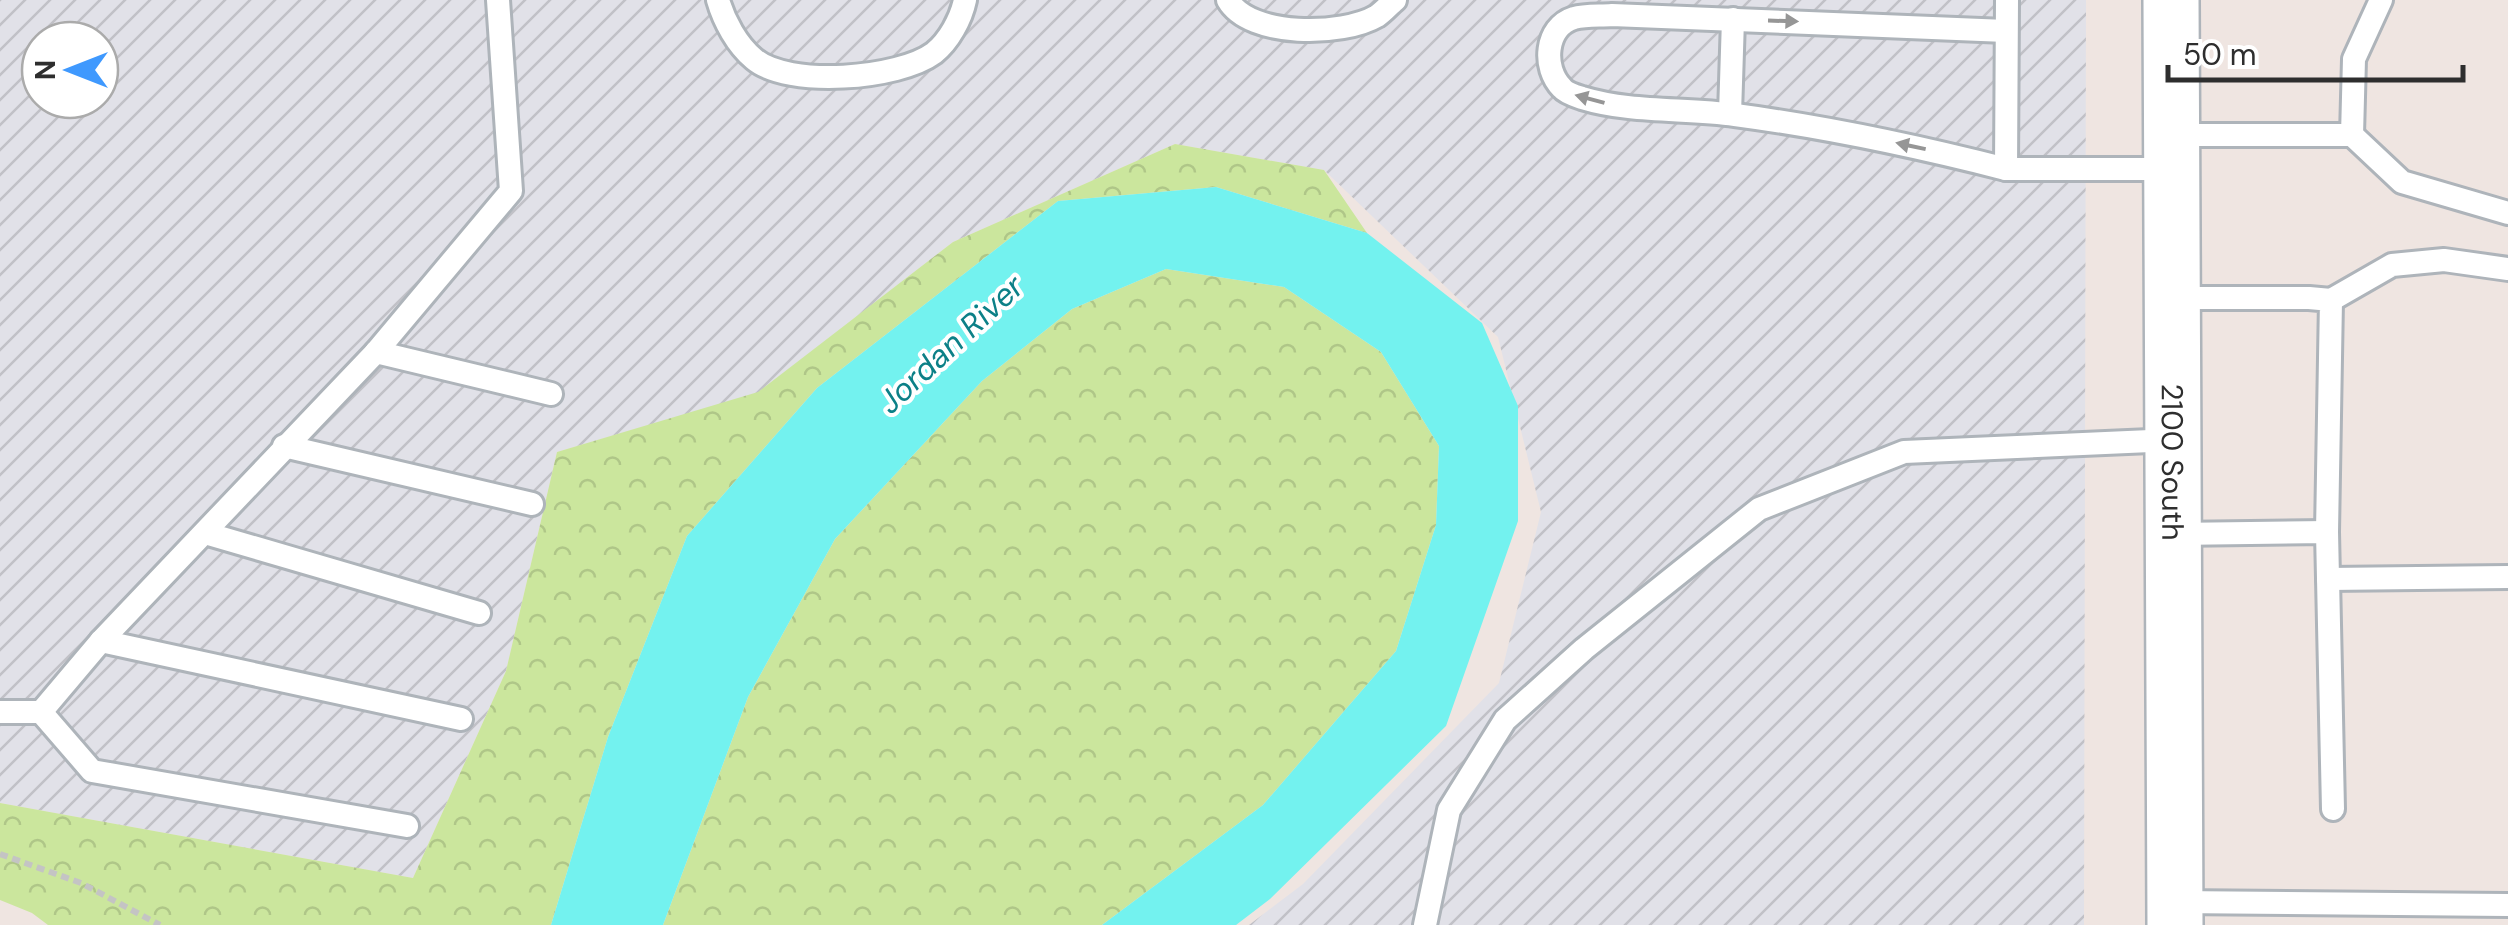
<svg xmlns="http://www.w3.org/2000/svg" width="2508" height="925" font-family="'DM Sans',sans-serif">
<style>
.industrial{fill:url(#industrial-furrows);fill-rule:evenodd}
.forest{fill:url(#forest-crowns)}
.water{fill:#73f2ef}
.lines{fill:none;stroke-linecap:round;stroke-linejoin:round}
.service-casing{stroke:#aeb4ba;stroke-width:28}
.tertiary-casing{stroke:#aeb4ba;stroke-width:60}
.path{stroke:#c4c4c4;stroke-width:6;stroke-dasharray:8 5;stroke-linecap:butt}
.service{stroke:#fff;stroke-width:22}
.tertiary{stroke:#fff;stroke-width:55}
.oneway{fill:#969696}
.labels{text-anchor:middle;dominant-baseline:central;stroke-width:8;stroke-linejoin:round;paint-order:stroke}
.street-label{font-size:30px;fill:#2e2e2e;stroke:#fff}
.water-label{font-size:32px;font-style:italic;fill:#0c8087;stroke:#fff}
</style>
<defs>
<pattern id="industrial-furrows" width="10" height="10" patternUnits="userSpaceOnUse" patternTransform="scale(2.5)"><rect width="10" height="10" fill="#e1e1e8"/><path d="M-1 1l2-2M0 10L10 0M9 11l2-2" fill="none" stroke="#c1c1c7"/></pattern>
<pattern id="forest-crowns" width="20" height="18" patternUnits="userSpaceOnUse" patternTransform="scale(2.5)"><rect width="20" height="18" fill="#cbe69d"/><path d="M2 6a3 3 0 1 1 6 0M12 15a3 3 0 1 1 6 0" fill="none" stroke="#afc688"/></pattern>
</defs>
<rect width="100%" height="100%" fill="#efe5e1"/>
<!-- industrial -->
<path class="industrial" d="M0 0H2086L2084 925H1249L1303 884 1499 683 1541 512 1498 337 1324 170 1175 144 953 242 758 393 557 452 506 671 413 878 0 803ZM40 40H100V100H40Z"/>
<!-- forest -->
<g class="forest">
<polygon points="1175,144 1324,170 1367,233 1216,187 1058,201 817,388 687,536 608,737 551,925 48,925 32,913 0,900 0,803 413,878 506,671 557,452 758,392 953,242"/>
<polygon points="1166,269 1284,287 1381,352 1439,446 1436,525 1396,651 1263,805 1102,925 663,925 748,697 835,539 982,381 1072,309"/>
</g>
<!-- water -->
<polygon class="water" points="1216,187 1367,233 1482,323 1518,406 1518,521 1446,726 1270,899 1236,925 1102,925 1263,805 1396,651 1436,525 1439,446 1381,352 1284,287 1166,269 1072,309 982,381 835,539 748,697 663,925 551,925 608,737 687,536 817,388 1058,201"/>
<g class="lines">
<defs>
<g id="service">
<path d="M718 0C724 21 737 45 754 59 788 88 899 79 934 53 949 41 961 19 965 0"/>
<path d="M1228 0C1250 38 1343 36 1377 16 1383 12 1389 5 1395 0"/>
<polyline points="2007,0 2006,169 2171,169"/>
<polyline points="1730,114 1733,19"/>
<polyline points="2170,135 2352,135 2402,182 2508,213"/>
<polyline points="2352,135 2354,59 2381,0"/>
<path d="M2006 169C1916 146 1826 127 1735 115 1685 108 1631 113 1582 98 1576 96 1566 93 1562 88 1542 68 1545 27 1574 18 1585 15 1600 16 1612 15L2006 31"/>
<polyline points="2171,298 2309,298 2331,300 2327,532"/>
<polyline points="2331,300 2392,265 2444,260 2508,269"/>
<polyline points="376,352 551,394"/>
<polyline points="284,446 532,504"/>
<polyline points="205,533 479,613"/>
<polyline points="2174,534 2327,532 2333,809"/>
<polyline points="2328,579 2508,577"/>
<polyline points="101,641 461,719"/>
<polyline points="0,712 41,712 101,641 376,352 511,191 498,0"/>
<polyline points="41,712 92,771 407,826"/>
<polyline points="2175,902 2508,905"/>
<polyline points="1425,925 1449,810 1505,720 1584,649 1759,509 1904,452 2173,440"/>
</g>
<g id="tertiary">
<path id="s1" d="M2171 0 2175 925"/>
</g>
</defs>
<!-- service casing -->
<use href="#service" class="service-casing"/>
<!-- tertiary casing -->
<use href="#tertiary" class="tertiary-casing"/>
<!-- path -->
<polyline class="path" points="0,854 81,883 160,925"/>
<!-- service -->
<use href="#service" class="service"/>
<!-- tertiary -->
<use href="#tertiary" class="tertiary"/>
</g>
<!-- one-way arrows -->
<defs><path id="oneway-solid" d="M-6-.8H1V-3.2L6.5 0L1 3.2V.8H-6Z" transform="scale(2.5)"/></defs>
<g class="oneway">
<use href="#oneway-solid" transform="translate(1783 21) rotate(2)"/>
<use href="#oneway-solid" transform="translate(1590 99) rotate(-165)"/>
<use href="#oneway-solid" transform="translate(1911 146) rotate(-168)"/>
</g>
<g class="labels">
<!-- street labels -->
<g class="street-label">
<text stroke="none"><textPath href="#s1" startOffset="462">2100 South</textPath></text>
</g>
<!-- water labels -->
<g class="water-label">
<text transform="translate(951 344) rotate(-43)">Jordan River</text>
</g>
</g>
<!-- north arrow -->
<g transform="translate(70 70) rotate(270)"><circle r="48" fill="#ffffff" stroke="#ababab" stroke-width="2.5"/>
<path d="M0-8L18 38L0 25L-18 38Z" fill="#3f99fe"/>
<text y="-15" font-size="28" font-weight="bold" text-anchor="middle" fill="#2e2e2e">N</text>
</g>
<!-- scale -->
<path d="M2168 65v15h295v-15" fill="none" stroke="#2e2e2e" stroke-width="5"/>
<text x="2183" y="65" font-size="30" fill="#2e2e2e" stroke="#ffffff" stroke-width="8" paint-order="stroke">50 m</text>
</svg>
